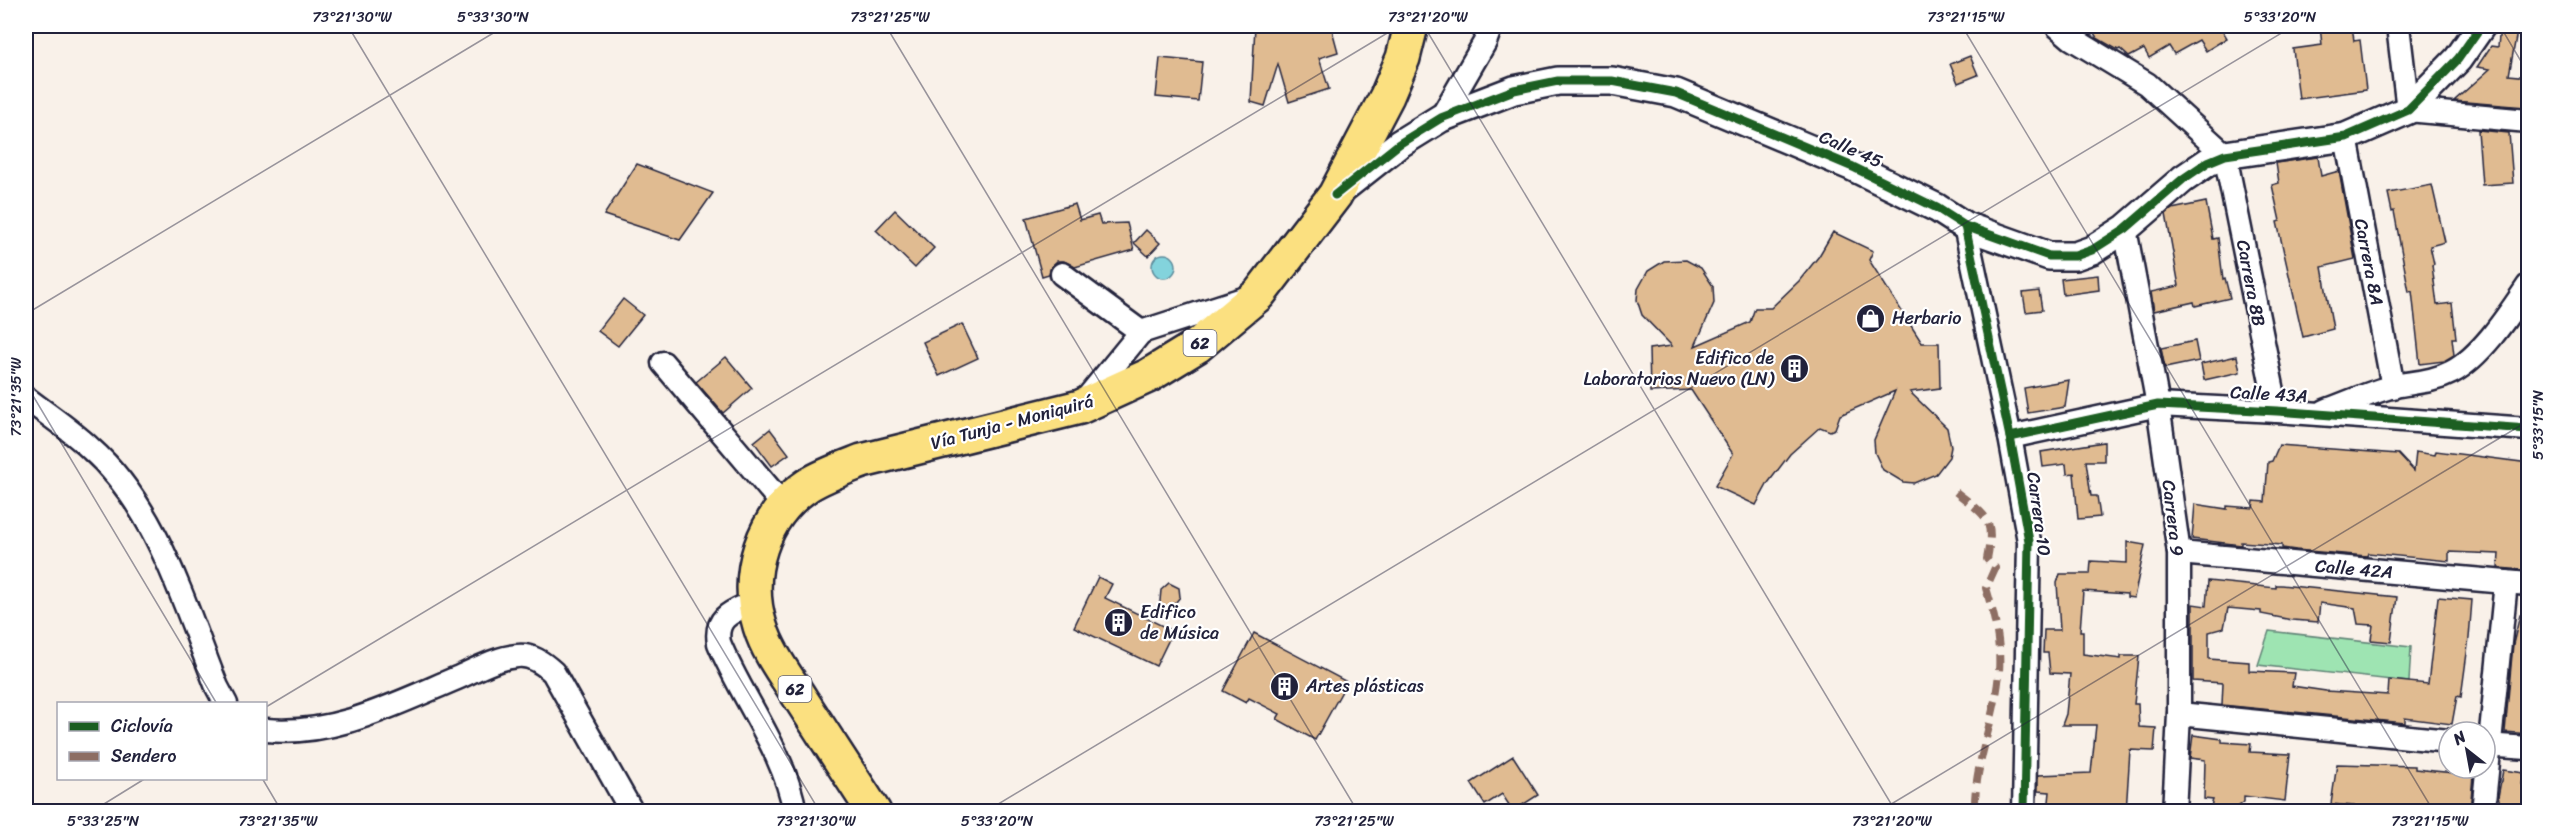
<svg xmlns="http://www.w3.org/2000/svg" width="2554" height="837" font-family="Sriracha,sans-serif">
<style>
.green{fill:#9ee4b2;stroke:#608376;stroke-width:1.5}
.water{fill:#83d3dc;stroke:#5c8c9c;stroke-width:1.5}
.building{fill:#e0bb91;stroke:#22223b;stroke-width:1.5}
.lines{fill:none;stroke-linecap:round;stroke-linejoin:round}
.minor-casing{stroke:#22223b;stroke-width:27}
.tertiary-casing{stroke:#22223b;stroke-width:32}
.primary-casing{stroke:#22223b;stroke-width:38}
.minor{stroke:#fff;stroke-width:22}
.tertiary{stroke:#fff;stroke-width:27}
.primary{stroke:#fbe080;stroke-width:33}
.quiet{stroke:#8d6e63;stroke-width:8;stroke-dasharray:15 8;stroke-linecap:butt}
.cycleway-casing{stroke:#fff;stroke-width:13}
.cycleway{stroke:#1b5e20;stroke-width:9}
.ticks{fill:none;stroke:#22223b;stroke-width:1.5;stroke-opacity:0.45}
.labels{text-anchor:middle;dominant-baseline:central;stroke-width:4.5;stroke-linejoin:round;paint-order:stroke}
.shield{fill:#fff;stroke:#646476;stroke-width:1.5}
.shield-label{font-size:16px;font-weight:bold;fill:#22223b}
.street-label{font-size:18px;fill:#22223b;stroke:#fff}
.poi-label{font-size:18px;fill:#22223b;stroke:#fff;text-anchor:start}
.neatline{fill:none;stroke:#22223b;stroke-width:2}
.ticks-label{font-size:15px;text-anchor:middle;fill:#22223b}
</style>
<rect width="100%" height="100%" fill="#f9f1e9"/>
<filter id="ink" filterUnits="userSpaceOnUse"><feTurbulence type="fractalNoise" baseFrequency=".0167" numOctaves="2"/><feDisplacementMap in="SourceGraphic" scale="12" xChannelSelector="R" yChannelSelector="G"/><feConvolveMatrix kernelMatrix="1 2 1 2 8 2 1 2 1" color-interpolation-filters="sRGB"/></filter>
<g filter="url(#ink)">
<!-- green -->
<polygon class="green" points="2269,631 2411,647 2409,682 2258,665"/>
<!-- water -->
<circle class="water" cx="1164" cy="266" r="12"/>
<!-- building -->
<g class="building">
<polygon points="1255,26 1331,26 1338,52 1319,58 1329,89 1289,102 1278,64 1265,106 1251,102"/>
<polygon points="2090,26 2225,26 2221,28 2227,38 2206,51 2199,40 2174,54 2169,46 2149,58 2144,49 2129,57 2120,49 2118,50 2097,38"/>
<polygon points="2320,26 2352,26 2354,41 2360,40 2366,90 2299,99 2293,49 2322,45"/>
<polygon points="2500,26 2518,26 2509,75 2529,77 2526,107 2454,101 2490,69 2477,67 2491,46 2498,47"/>
<polygon points="1970,56 1978,75 1958,83 1950,64"/>
<polygon points="1160,58 1202,62 1198,101 1156,97"/>
<polygon points="2478,130 2509,133 2513,183 2482,185"/>
<polygon points="2318,157 2321,176 2339,171 2355,259 2322,267 2333,329 2303,337 2277,222 2280,221 2272,185 2279,183 2276,163"/>
<polygon points="637,164 713,193 680,240 604,215"/>
<polygon points="2432,185 2445,242 2430,246 2434,264 2432,265 2437,305 2452,303 2456,338 2452,338 2454,355 2444,361 2420,364 2412,291 2409,292 2394,211 2392,212 2388,193"/>
<polygon points="2206,202 2213,239 2218,238 2223,279 2225,278 2230,298 2195,306 2194,302 2154,311 2151,292 2179,286 2166,214 2172,209"/>
<polygon points="1075,204 1080,220 1098,215 1101,224 1127,223 1134,250 1075,267 1064,261 1057,261 1051,267 1049,274 1042,276 1026,218"/>
<polygon points="895,210 934,248 915,268 876,230"/>
<polygon points="1146,230 1160,243 1148,256 1134,243"/>
<polygon points="1833,232 1873,251 1869,260 1922,343 1939,343 1940,388 1910,392 1947,428 1951,447 1949,457 1936,474 1914,483 1903,482 1883,470 1875,453 1874,440 1895,391 1840,415 1835,429 1830,431 1820,427 1790,454 1768,483 1756,505 1715,486 1733,454 1691,390 1650,392 1649,349 1672,346 1642,315 1637,300 1638,289 1648,271 1664,261 1686,260 1701,268 1713,286 1714,303 1695,346 1750,322 1755,308 1771,308 1799,281 1819,256"/>
<polygon points="2098,275 2099,290 2063,295 2061,279"/>
<polygon points="2039,291 2042,310 2026,312 2023,293"/>
<polygon points="623,299 643,315 618,346 598,331"/>
<polygon points="962,324 978,358 939,376 923,342"/>
<polygon points="2195,341 2199,361 2165,368 2161,348"/>
<polygon points="2237,356 2240,372 2204,380 2201,364"/>
<polygon points="726,357 752,388 723,413 696,382"/>
<polygon points="2069,380 2065,407 2028,413 2024,388"/>
<polygon points="770,429 789,454 772,466 754,442"/>
<polygon points="2104,442 2104,461 2086,461 2091,496 2097,496 2100,517 2078,519 2074,473 2067,474 2066,464 2043,467 2041,452"/>
<polygon points="2279,445 2398,454 2414,471 2416,452 2435,455 2436,451 2529,463 2529,543 2524,570 2498,568 2499,554 2449,552 2449,561 2368,553 2367,556 2296,550 2282,548 2282,545 2241,542 2241,545 2192,539 2195,504 2227,509 2227,506 2253,508 2254,501 2265,502 2268,462 2272,461"/>
<polygon points="2127,542 2145,545 2134,598 2127,597 2127,594 2083,591 2080,631 2083,631 2083,654 2121,659 2121,656 2139,656 2134,704 2138,704 2139,727 2156,728 2154,751 2130,750 2126,812 2048,812 2050,792 2038,791 2038,775 2091,773 2096,725 2062,725 2066,714 2070,674 2050,673 2048,653 2043,653 2044,630 2060,630 2057,583 2060,574 2090,574 2091,561 2127,563"/>
<polygon points="1098,577 1112,584 1105,598 1173,631 1156,666 1074,627"/>
<polygon points="2208,581 2276,588 2276,585 2281,585 2397,597 2391,642 2371,640 2373,625 2358,624 2355,608 2320,603 2318,622 2292,620 2261,614 2261,611 2228,608 2224,628 2209,632 2209,659 2249,662 2249,671 2294,673 2292,686 2326,691 2388,695 2389,680 2428,684 2438,597 2472,600 2469,638 2461,697 2457,696 2452,724 2405,718 2405,723 2222,705 2223,683 2193,681 2193,604 2206,606"/>
<polygon points="1169,583 1179,588 1180,597 1176,602 1159,612 1161,590"/>
<polygon points="2520,615 2529,615 2529,734 2505,732 2513,644"/>
<polygon points="1254,633 1347,682 1315,740 1277,719 1280,714 1249,698 1246,703 1223,691"/>
<polygon points="2193,735 2222,739 2222,742 2251,744 2250,752 2290,754 2285,801 2244,796 2244,802 2231,812 2209,812 2213,800 2204,799 2205,760 2190,758"/>
<polygon points="1513,756 1538,795 1513,811 1502,794 1485,805 1471,783"/>
<polygon points="2337,764 2415,766 2415,769 2473,775 2470,812 2425,812 2331,804"/>
<polygon points="2503,770 2524,773 2522,784 2529,785 2529,812 2504,812 2498,797"/>
</g>
<g class="lines">
<defs>
<g id="minor">
<polyline points="2057,26 2071,38 2147,84 2225,155 2277,411"/>
<polyline points="2398,26 2408,110 2528,121"/>
<polyline points="1441,118 1485,42 1491,26"/>
<polyline points="2346,137 2393,387"/>
<polyline points="1965,226 2010,437 2029,541 2024,812"/>
<polyline points="2125,229 2158,405 2179,553 2179,714 2174,812"/>
<polyline points="1062,274 1141,332 1246,298"/>
<polyline points="663,363 784,506"/>
<path d="M26 398C48 415 71 430 91 449 157 507 185 607 217 687L226 704"/>
<polyline points="1083,403 1141,332"/>
<path d="M2325 411C2347 403 2371 392 2394 386 2414 382 2433 382 2452 372 2482 356 2509 314 2528 286"/>
<polyline points="2010,437 2158,405 2277,411 2528,429"/>
<polyline points="2179,553 2528,584"/>
<path d="M754 602C734 611 714 616 719 643 742 699 784 750 795 812"/>
<polyline points="2179,714 2449,741"/>
<path d="M266 730C335 736 395 704 457 678 475 670 496 658 517 656 531 654 543 663 553 672L632 812"/>
<polyline points="2485,745 2528,748"/>
<polyline points="2483,812 2506,582"/>
</g>
<polyline id="tertiary" points="1337,193 1399,144 1441,118 1514,90 1558,81 1612,81 1676,93 1853,167 1937,208 1965,226 2049,256 2075,256 2092,250 2125,229 2183,179 2208,162 2225,155 2346,137 2408,110 2458,59 2481,26"/>
<path id="primary" d="M874 812C850 775 826 738 802 701 787 677 768 653 760 626 744 574 762 516 808 485 824 475 844 468 862 461L1080 407 1148 376 1197 346 1259 294 1335 195 1387 96 1403 58 1411 26"/>
</defs>
<!-- minor casing -->
<use href="#minor" class="minor-casing"/>
<!-- tertiary casing -->
<use href="#tertiary" class="tertiary-casing"/>
<!-- primary casing -->
<use href="#primary" class="primary-casing"/>
<!-- minor -->
<use href="#minor" class="minor"/>
<!-- tertiary -->
<use href="#tertiary" class="tertiary"/>
<!-- primary -->
<use href="#primary" class="primary"/>
<!-- quiet -->
<path class="quiet" d="M1956 492C1987 517 1995 517 1987 559L1995 568 1986 588C1992 608 1998 630 1999 651 2003 705 1973 758 1975 812"/>
<defs>
<g id="cycleway">
<polyline points="1335,195 1399,144 1441,118 1514,90 1558,81 1612,81 1676,93 1853,167 1937,208 1965,226 2049,256 2075,256 2092,250 2125,229 2183,179 2208,162 2225,155 2346,137 2408,110 2458,59 2481,26"/>
<polyline points="1965,226 2010,437 2029,541 2024,812"/>
<polyline points="2010,437 2158,405 2277,411 2528,429"/>
</g>
</defs>
<!-- cycleway casing -->
<use href="#cycleway" class="cycleway-casing"/>
<!-- cycleway -->
<use href="#cycleway" class="cycleway"/>
</g>
</g>
<!-- ticks -->
<path class="ticks" d="M348 26 820 812M886 26 1358 812M1424 26 1896 812M1962 26 2434 812M2500 26 2528 73M26 314 505 26M26 384 217 704M266 707 1399 26M262 778 282 812M91 812 146 778M985 812 2293 26M1878 812 2528 421"/>
<!-- icons -->
<defs>
<symbol id="shop-disc" viewBox="-11 -11 22 22"><circle r="9.5" fill="#22223b" stroke="#fff"/><path d="M-5-2.5h2.3a2.7 3.5 0 0 1 5.4 0H5L5.5 6h-11ZM-1.5-2.5h3a1.5 2.3 0 0 0-3 0Z" fill="#fff"/></symbol>
<symbol id="building-disc" viewBox="-11 -11 22 22"><circle r="9.5" fill="#22223b" stroke="#fff"/><path d="M-4-6H4V6H1V3H-1V6H-4ZM-2.5-4.3h1.7v1.8h-1.7ZM.8-4.3h1.7v1.8H.8ZM-2.5-1h1.7V.8h-1.7ZM.8-1h1.7V.8H.8Z" fill="#fff"/></symbol>
</defs>
<g fill-rule="evenodd">
<use href="#shop-disc" x="1854" y="302" width="33" height="33"/>
<use href="#building-disc" x="1778" y="352" width="33" height="33"/>
<use href="#building-disc" x="1102" y="606" width="33" height="33"/>
<use href="#building-disc" x="1268" y="670" width="33" height="33"/>
</g>
<g class="labels">
<!-- shield labels -->
<g class="shield">
<rect x="1183.5" y="330" width="33" height="26" rx="4.5"/>
<rect x="778.5" y="676" width="33" height="26" rx="4.5"/>
</g>
<g class="shield-label">
<text x="1200" y="343">62</text>
<text x="795" y="689">62</text>
</g>
<!-- street labels -->
<g class="street-label">
<text transform="translate(1851 149) rotate(24)">Calle 45</text>
<text transform="translate(2369 262) rotate(79)">Carrera 8A</text>
<text transform="translate(2251 283) rotate(79)">Carrera 8B</text>
<text transform="translate(2269 394) rotate(3)">Calle 43A</text>
<text transform="translate(1012 422) rotate(-15)">Vía Tunja - Moniquirá</text>
<text transform="translate(2039 514) rotate(82)">Carrera 10</text>
<text transform="translate(2173 518) rotate(83)">Carrera 9</text>
<text transform="translate(2354 569) rotate(5)">Calle 42A</text>
</g>
<!-- poi labels -->
<g class="poi-label">
<text x="1892" y="318">Herbario</text>
<text x="1774" y="358" text-anchor="end">Edifico de<tspan x="1774" dy="21">Laboratorios Nuevo (LN)</tspan></text>
<text x="1140" y="612">Edifico<tspan x="1140" dy="21">de Música</tspan></text>
<text x="1306" y="686">Artes plásticas</text>
</g>
</g>
<!-- margin -->
<rect width="2554" height="837" fill="none" stroke="#fff" stroke-width="66"/>
<!-- legend -->
<rect x="57" y="702" width="210" height="78" fill="#ffffff" stroke="#a7a7b1" stroke-width="1.5"/>
<rect x="69" y="722" width="30" height="9" fill="#1b5e20" stroke="#a7a7b1" stroke-width="1.5"/>
<text x="111" y="732" font-size="18" fill="#22223b">Ciclovía</text>
<rect x="69" y="752" width="30" height="9" fill="#8d6e63" stroke="#a7a7b1" stroke-width="1.5"/>
<text x="111" y="762" font-size="18" fill="#22223b">Sendero</text>
<!-- north arrow -->
<g transform="translate(2467 750) rotate(329)"><circle r="28" fill="#ffffff" stroke="#a7a7b1" stroke-width="1.5"/>
<path d="M0-4.5L10 22L0 15L-10 22Z" fill="#22223b"/>
<text y="-9" font-size="16" font-weight="bold" text-anchor="middle" fill="#22223b">N</text>
</g>
<rect x="33" y="33" width="2488" height="771" class="neatline"/>
<g class="ticks-label">
<text x="352" y="22">73°21'30"W</text>
<text x="493" y="22">5°33'30"N</text>
<text x="890" y="22">73°21'25"W</text>
<text x="1428" y="22">73°21'20"W</text>
<text x="1966" y="22">73°21'15"W</text>
<text x="2280" y="22">5°33'20"N</text>
<text transform="translate(16 397) rotate(-90)" y="5">73°21'35"W</text>
<text transform="translate(2538 425) rotate(-90)" y="5">5°33'15"N</text>
<text x="103" y="826">5°33'25"N</text>
<text x="278" y="826">73°21'35"W</text>
<text x="816" y="826">73°21'30"W</text>
<text x="997" y="826">5°33'20"N</text>
<text x="1354" y="826">73°21'25"W</text>
<text x="1892" y="826">73°21'20"W</text>
<text x="2430" y="826">73°21'15"W</text>
</g>
</svg>
